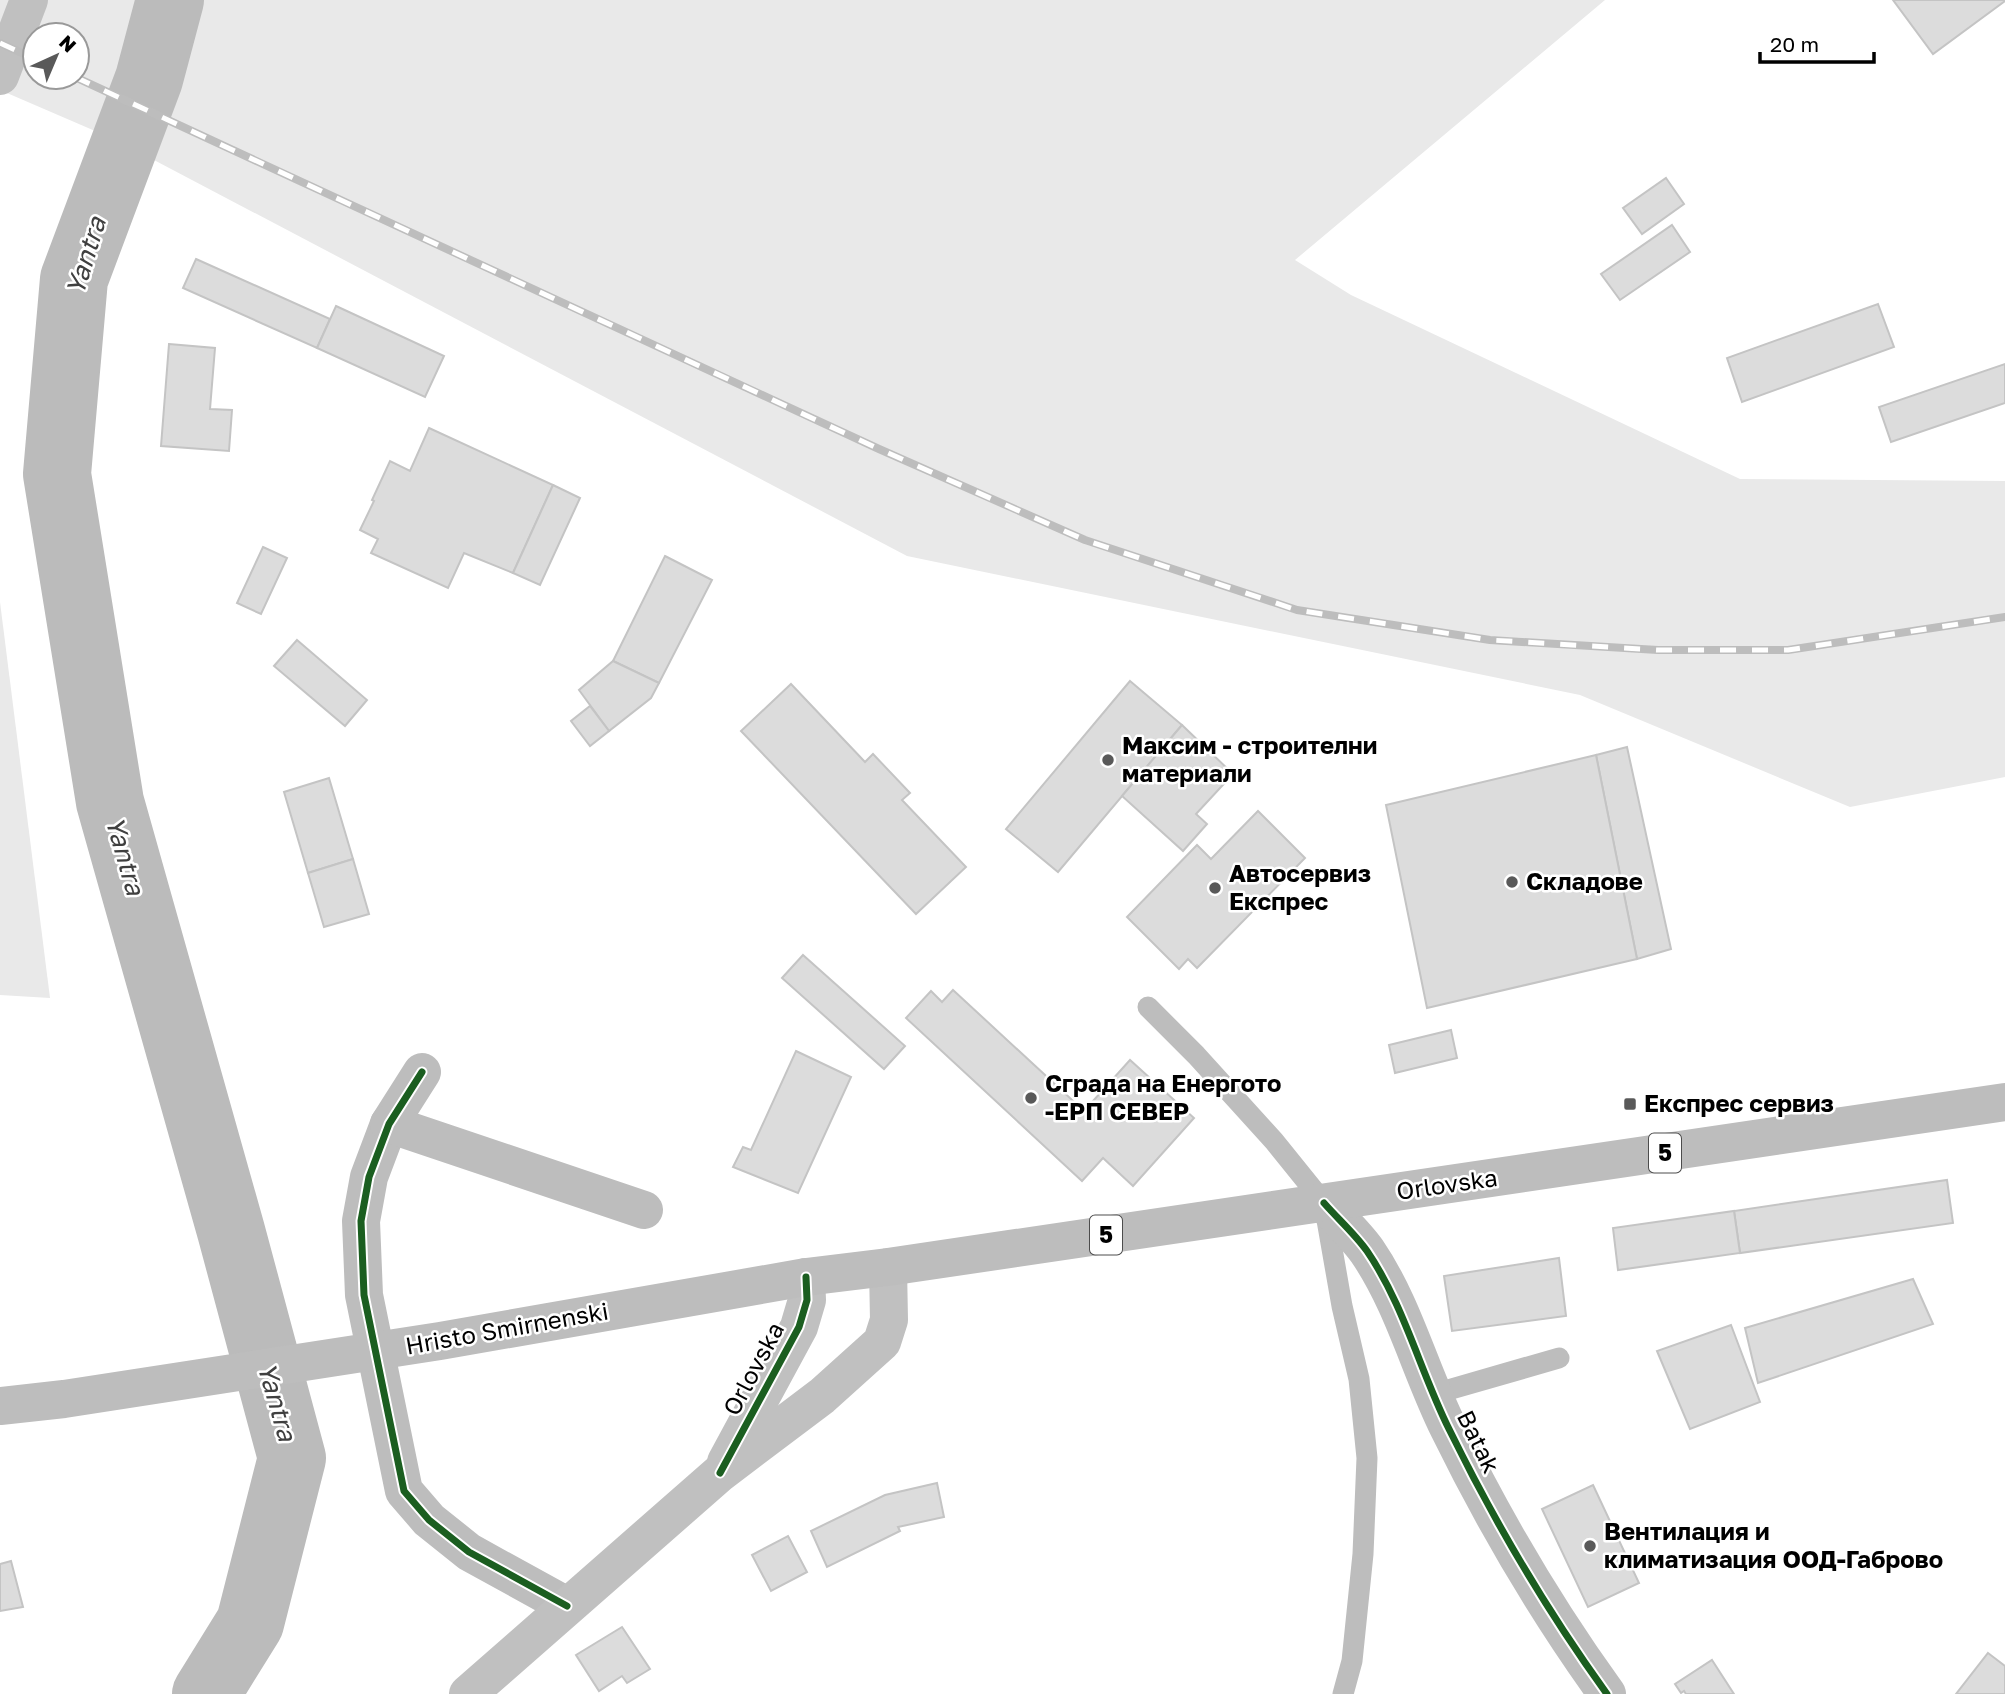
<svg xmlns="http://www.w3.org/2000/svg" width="2005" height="1694" viewBox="0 0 2005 1694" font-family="'Golos Text',sans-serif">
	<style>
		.green { fill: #e9e9e9; fill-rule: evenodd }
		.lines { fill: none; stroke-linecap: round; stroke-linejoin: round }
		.river { stroke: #bbb; stroke-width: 68 }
		.building { fill: #dcdcdc; stroke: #c4c4c4; stroke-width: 2 }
		.lane { stroke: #bdbdbd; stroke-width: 21 }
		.street { stroke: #bdbdbd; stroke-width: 38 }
		.secondary { stroke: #c0c0c0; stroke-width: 38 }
		.primary { stroke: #bdbdbd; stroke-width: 38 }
		.rail-casing { stroke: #bdbdbd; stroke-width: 8 }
		.rail { stroke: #fff; stroke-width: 5; stroke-dasharray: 16; stroke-linecap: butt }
		.cycleway-casing { stroke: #fff; stroke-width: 11 }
		.cycleway { stroke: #1b5e20; stroke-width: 7 }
		.poi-dot { fill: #595959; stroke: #fff; stroke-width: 2.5 }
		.labels { text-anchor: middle; stroke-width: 5; stroke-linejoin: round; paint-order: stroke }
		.shield { fill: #fff; stroke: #4c4c4c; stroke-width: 2 }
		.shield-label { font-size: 23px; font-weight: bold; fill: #000 }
		.poi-label { font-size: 24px; font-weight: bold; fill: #000; stroke: #fff; text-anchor: start }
		.street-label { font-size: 24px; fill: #000; stroke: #fff }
		.water-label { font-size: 26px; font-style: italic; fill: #3f3f3f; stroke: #fff }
	</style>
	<rect width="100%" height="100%" fill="#fff"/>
	<g class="green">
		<path d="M0,0h1605l-310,260 56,35 389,184 265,2v296l-155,30 -270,-112 -673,-139 -791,-416 -116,-50zM35,35h42v42h-42z"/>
		<polygon points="0,602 50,998 0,995"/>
	</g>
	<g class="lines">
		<polyline class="river" points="170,0 149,79 74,279 57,474 110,802 231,1231 292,1458 250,1623 206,1694"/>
	</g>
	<g class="building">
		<polygon points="1893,0 2005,0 2005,1 1933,54"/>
		<polygon points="1666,178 1684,204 1642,234 1623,208"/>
		<polygon points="1672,225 1690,252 1620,300 1601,274"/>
		<polygon points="196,259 330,319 317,348 183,288"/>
		<polygon points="1878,304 1894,347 1742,402 1727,358"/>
		<polygon points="336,306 444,356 425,397 317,348"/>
		<polygon points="169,344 215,348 210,409 232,410 229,451 161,446"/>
		<polygon points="2005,364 2005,403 1891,442 1879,407"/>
		<polygon points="429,428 553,485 513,573 464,553 448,588 371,553 378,539 360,530 374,501 372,500 390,461 410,471"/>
		<polygon points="553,485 580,498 540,585 513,573"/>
		<polygon points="263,547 287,558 261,614 237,603"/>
		<polygon points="665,556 712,580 659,683 613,661"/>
		<polygon points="297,640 367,700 345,726 274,666"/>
		<polygon points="613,661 659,683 651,698 609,731 579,690"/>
		<polygon points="1130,681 1182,725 1058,872 1006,829"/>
		<polygon points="791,684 865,762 873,754 910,793 902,800 966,867 916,914 741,731"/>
		<polygon points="590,706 609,731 590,746 571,721"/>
		<polygon points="1182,725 1233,774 1196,814 1207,824 1183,851 1122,796"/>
		<polygon points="1627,747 1671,949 1637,959 1596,755"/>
		<polygon points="1596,755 1637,959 1427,1008 1386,805"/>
		<polygon points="329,778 353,859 308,873 284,792"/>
		<polygon points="1258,811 1305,858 1197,968 1188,959 1179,969 1127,917 1197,845 1211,859"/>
		<polygon points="353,859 369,914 324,927 308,873"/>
		<polygon points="803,955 905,1046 884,1069 782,978"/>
		<polygon points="953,990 1084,1111 1130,1060 1194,1118 1133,1186 1103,1158 1082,1181 906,1018 931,991 942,1002"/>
		<polygon points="1451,1030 1457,1058 1395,1073 1389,1045"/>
		<polygon points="796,1051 851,1077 798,1193 733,1167 743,1147 751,1150"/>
		<polygon points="1947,1180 1953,1223 1740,1253 1734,1211"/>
		<polygon points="1734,1211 1740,1253 1618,1270 1613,1228"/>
		<polygon points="1559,1258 1566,1316 1452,1331 1444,1276"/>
		<polygon points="1913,1279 1933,1324 1758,1383 1745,1328"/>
		<polygon points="1731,1325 1760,1402 1690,1429 1657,1351"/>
		<polygon points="937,1483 944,1517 898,1527 900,1531 827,1567 811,1531 885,1495"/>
		<polygon points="1593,1485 1639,1583 1588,1607 1542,1509"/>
		<polygon points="788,1536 807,1572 771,1591 752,1555"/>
		<polygon points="11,1561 23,1607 0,1611 0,1564"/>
		<polygon points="622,1627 650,1669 627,1683 622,1676 599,1691 576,1655"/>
		<polygon points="1988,1653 2005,1666 2005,1694 1956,1694"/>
		<polygon points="1712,1660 1734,1694 1686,1694 1684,1691 1681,1693 1675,1684"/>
	</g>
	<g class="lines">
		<g class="lane">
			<polyline points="1148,1007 1196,1055 1274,1141 1324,1203 1342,1306 1359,1379 1367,1458 1363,1554 1352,1661 1343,1694"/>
			<polyline points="1434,1394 1559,1358"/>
		</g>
		<g class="street">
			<polyline points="422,1072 389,1124 369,1177 361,1221 364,1295 404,1491 429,1520 469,1552 567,1606"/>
			<polyline points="389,1124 644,1210"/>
			<path d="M1324,1203c14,16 31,31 43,48 37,54 53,120 82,178 45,92 98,182 158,265"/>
		</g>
		<g class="secondary">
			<polyline points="0,76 29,0"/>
			<polyline points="726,1462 799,1327 807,1300 806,1277"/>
			<polyline points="468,1694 720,1473 822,1396 882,1342 889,1320 888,1267"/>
		</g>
		<polyline class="primary" points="0,1406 64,1399 440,1341 806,1277 888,1267 2005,1102"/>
		<defs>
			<g id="rail">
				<polyline points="0,43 35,59"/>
				<polyline points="75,77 879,449 1085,540 1297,610 1490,640 1658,650 1788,650 2005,617"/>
			</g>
		</defs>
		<use href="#rail" class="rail-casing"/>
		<use href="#rail" class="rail"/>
		<defs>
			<g id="cycleway">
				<polyline points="422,1072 389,1124 369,1177 361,1221 364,1295 404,1491 429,1520 469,1552 567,1606"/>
				<path d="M1324,1203c14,16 31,31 43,48 37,54 53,120 82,178 45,92 98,182 158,265"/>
				<polyline points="720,1473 799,1327 807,1300 806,1277"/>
			</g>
		</defs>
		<use href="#cycleway" class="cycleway-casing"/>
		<use href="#cycleway" class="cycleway"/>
	</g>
	<g class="poi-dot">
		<circle cx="1108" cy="760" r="7"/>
		<circle cx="1512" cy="882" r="7"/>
		<circle cx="1215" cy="888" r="7"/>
		<circle cx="1031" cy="1098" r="7"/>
		<rect x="1623" y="1097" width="14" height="14" rx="3.5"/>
		<circle cx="1590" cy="1546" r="7"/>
	</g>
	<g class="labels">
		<g class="shield">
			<rect x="1649" y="1133.5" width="32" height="39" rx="5"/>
			<rect x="1090" y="1215.5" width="32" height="39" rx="5"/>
		</g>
		<g class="shield-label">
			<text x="1665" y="1161">5</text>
			<text x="1106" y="1243">5</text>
		</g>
		<g class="poi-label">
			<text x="1122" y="754">Максим - строителни<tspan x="1122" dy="28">материали</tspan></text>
			<text x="1229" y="882">Автосервиз<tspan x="1229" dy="28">Експрес</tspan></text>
			<text x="1526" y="890">Складове</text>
			<text x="1045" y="1092">Сграда на Енергото<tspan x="1045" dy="28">-ЕРП СЕВЕР</tspan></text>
			<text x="1644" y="1112">Експрес сервиз</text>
			<text x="1604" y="1540">Вентилация и<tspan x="1604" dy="28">климатизация ООД-Габрово</tspan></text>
		</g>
		<g class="street-label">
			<text transform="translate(1447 1185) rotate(-8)" y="8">Orlovska</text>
			<text transform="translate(507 1329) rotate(-10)" y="8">Hristo Smirnenski</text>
			<text transform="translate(754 1369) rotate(-62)" y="8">Orlovska</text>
			<text transform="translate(1478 1442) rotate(64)" y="8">Batak</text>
		</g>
		<g class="water-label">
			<text transform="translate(86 256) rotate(-73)" y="9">Yantra</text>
			<text transform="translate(125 856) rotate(74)" y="9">Yantra</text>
			<text transform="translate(277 1402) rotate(74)" y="9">Yantra</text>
		</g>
	</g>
	<g transform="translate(56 56) rotate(44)"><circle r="33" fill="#ffffff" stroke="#999999" stroke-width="2"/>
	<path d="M0-5L12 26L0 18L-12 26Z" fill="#595959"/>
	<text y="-10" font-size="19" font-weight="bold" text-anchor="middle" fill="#000000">N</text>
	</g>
	<path d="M1760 52v10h114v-10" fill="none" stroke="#000000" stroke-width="3.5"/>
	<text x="1770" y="52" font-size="21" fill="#000000" stroke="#ffffff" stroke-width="5" paint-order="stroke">20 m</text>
</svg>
